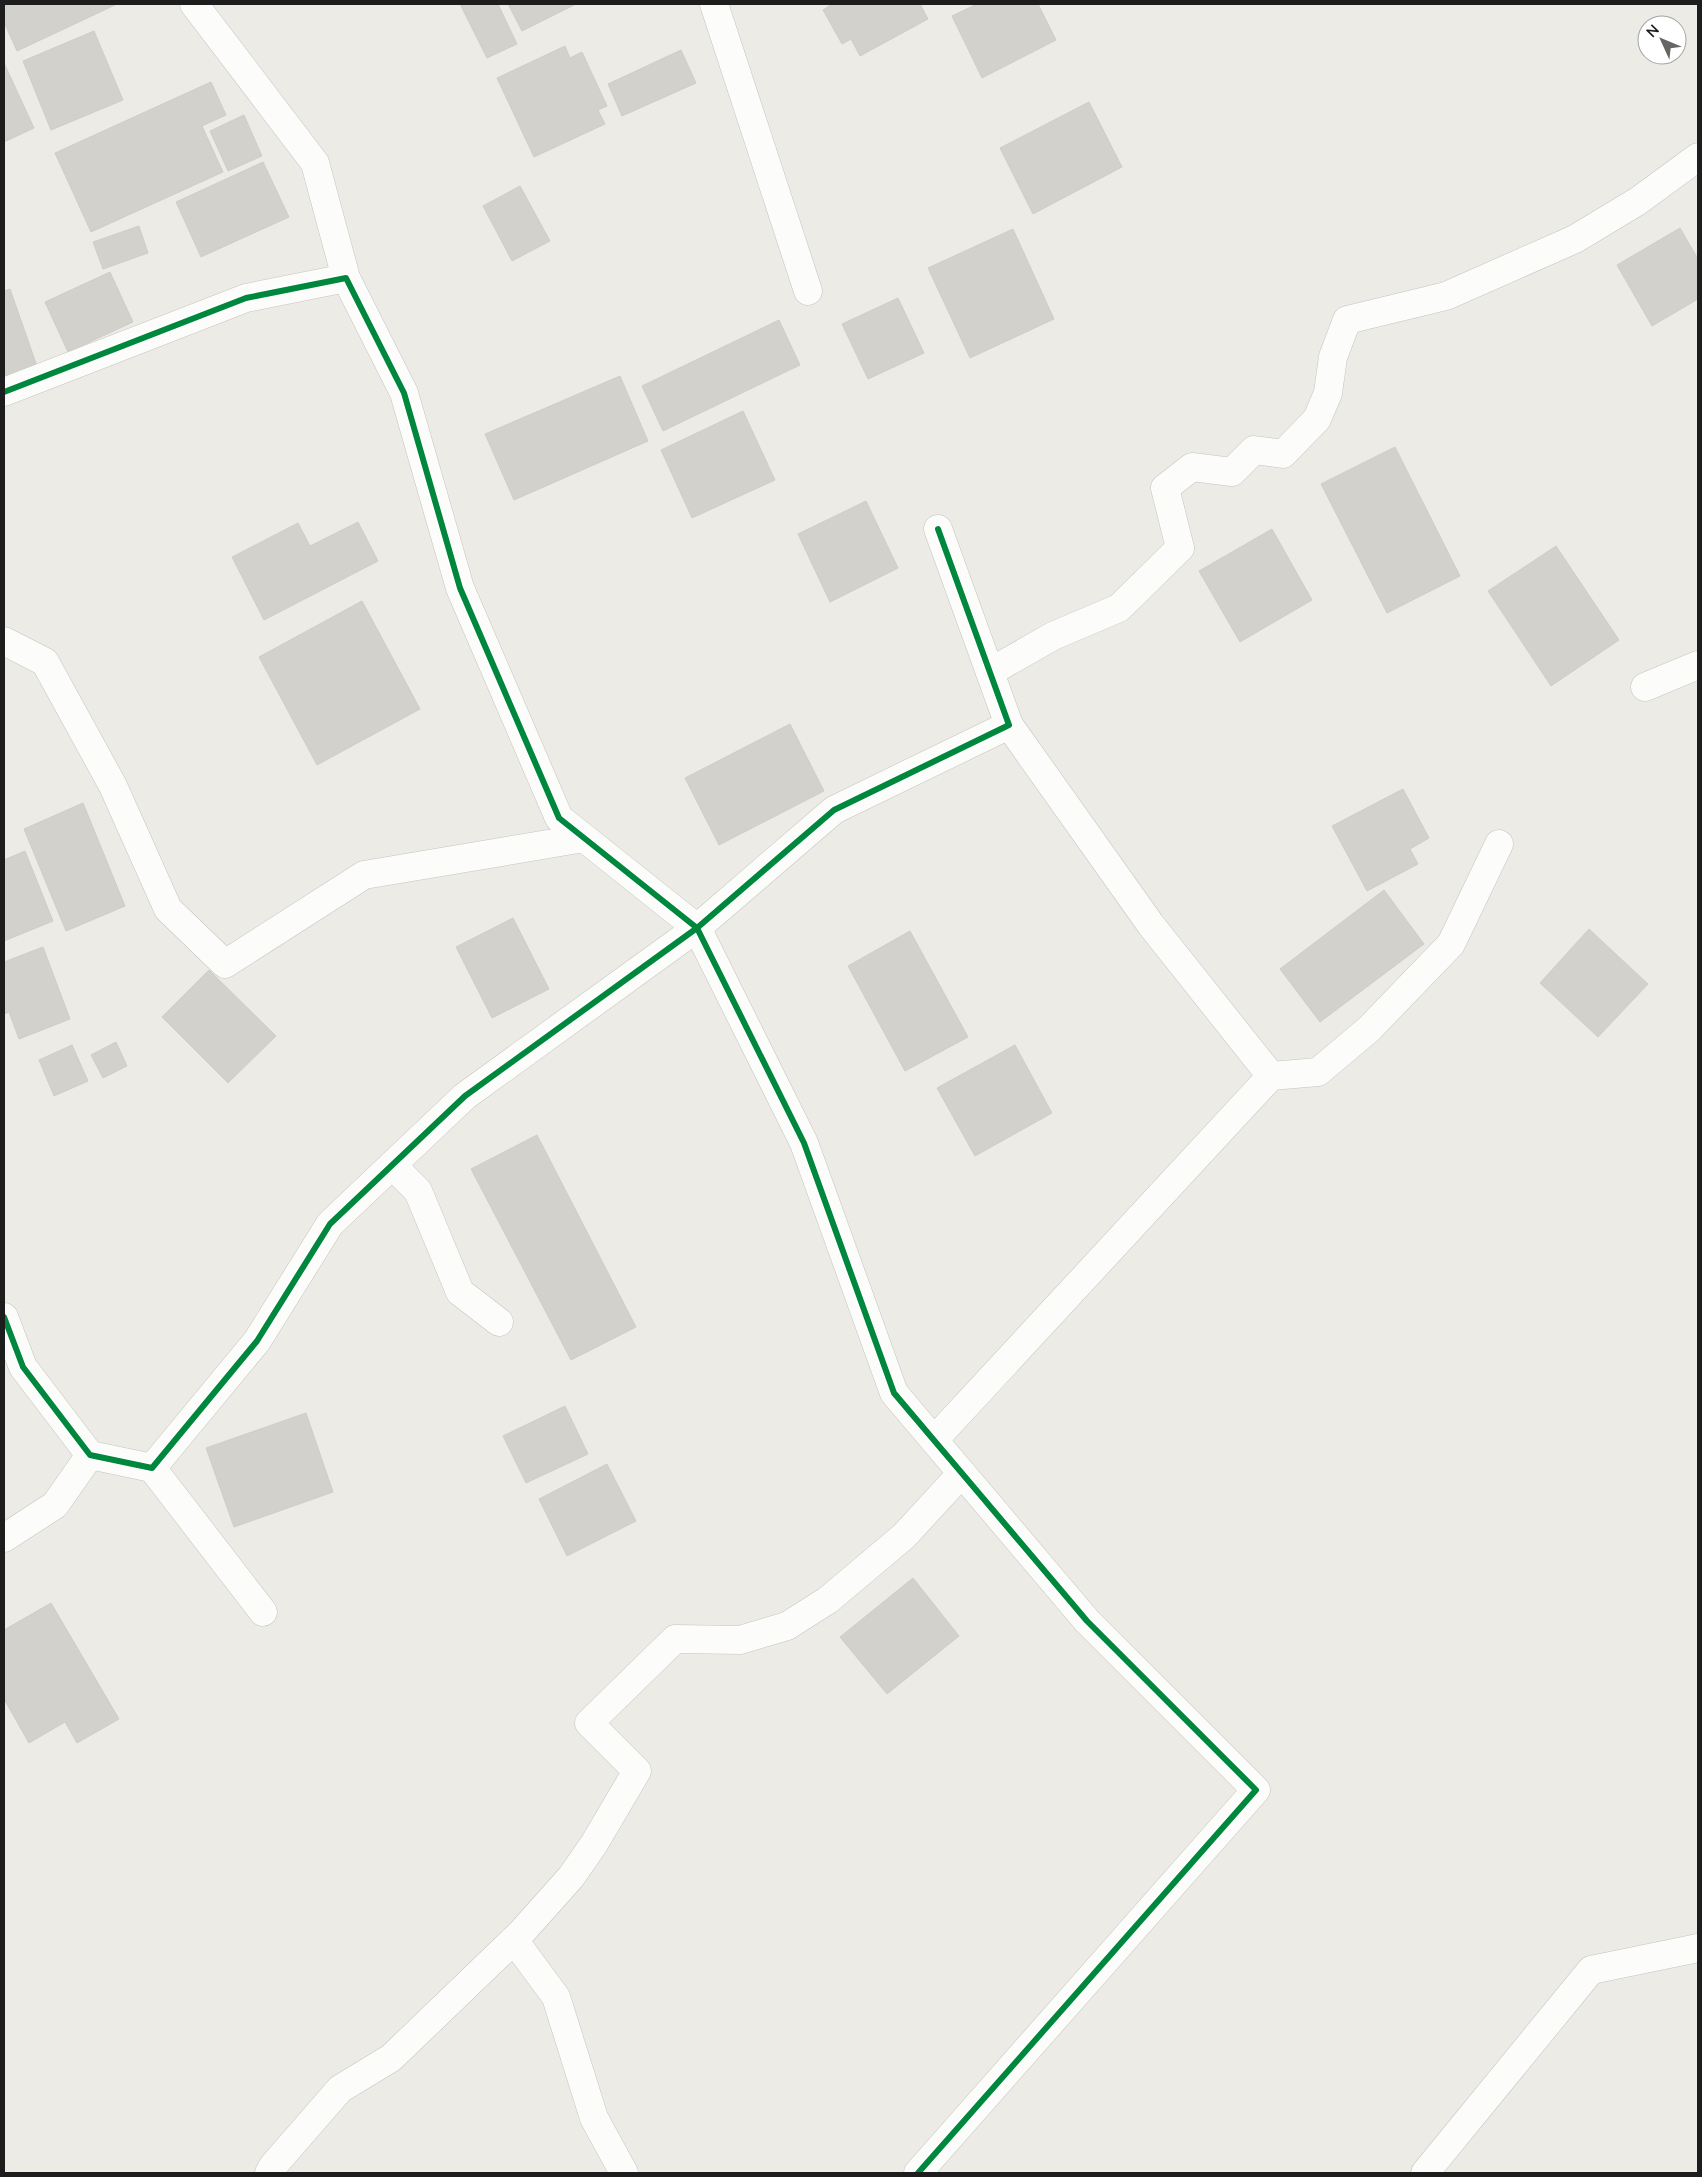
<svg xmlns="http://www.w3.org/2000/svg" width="1702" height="2177" viewBox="0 0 1702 2177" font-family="Lato,sans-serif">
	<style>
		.building { fill: #d2d1cc; stroke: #cfcdc6 }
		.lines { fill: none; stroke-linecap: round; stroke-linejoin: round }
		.minor-casing { stroke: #c4c4c1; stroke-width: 29 }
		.tertiary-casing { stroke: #c4c4c1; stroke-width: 29 }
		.minor { stroke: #fcfcfb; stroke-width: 28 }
		.tertiary { stroke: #fcfcfb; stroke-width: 28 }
		.cycleway-casing { stroke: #fff; stroke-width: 9 }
		.cycleway { stroke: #00873e; stroke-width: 6 }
	</style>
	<rect width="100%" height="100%" fill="#ecebe5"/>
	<g class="building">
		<polygon points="4,4 114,4 115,5 17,51 4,22"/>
		<polygon points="460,4 498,4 517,44 487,58"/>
		<polygon points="508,4 576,4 522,31"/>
		<polygon points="832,4 920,4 928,19 860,56 851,39 842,44 823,10"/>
		<polygon points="977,4 1038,4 1056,40 982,78 952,16"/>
		<polygon points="94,31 123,100 51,130 23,61"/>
		<polygon points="565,46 570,58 582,52 607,106 598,110 605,124 534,157 497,78"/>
		<polygon points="681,50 696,83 622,116 608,84"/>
		<polygon points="4,63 34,128 4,142"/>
		<polygon points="211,82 226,115 202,126 223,172 91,232 55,153"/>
		<polygon points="1089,102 1122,167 1033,214 1000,148"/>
		<polygon points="244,115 262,156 228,171 210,131"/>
		<polygon points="263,162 289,217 201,257 176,202"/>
		<polygon points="520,186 550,241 512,261 483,206"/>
		<polygon points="139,226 148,253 103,269 93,242"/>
		<polygon points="1680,228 1698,259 1698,299 1652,326 1617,265"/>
		<polygon points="1013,229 1054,319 970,358 928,268"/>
		<polygon points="110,272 133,322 68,352 45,302"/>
		<polygon points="10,289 38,369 4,381 4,291"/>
		<polygon points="898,298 924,353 868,379 842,324"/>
		<polygon points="779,320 800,365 663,431 642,386"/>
		<polygon points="620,376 648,441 514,500 485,434"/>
		<polygon points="743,411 775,480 692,518 661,450"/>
		<polygon points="1395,447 1460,576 1387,613 1321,484"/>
		<polygon points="866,501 898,568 830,602 798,534"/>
		<polygon points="358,522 378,561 264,620 232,557 298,523 310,546"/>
		<polygon points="1272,529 1312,600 1240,642 1199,571"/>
		<polygon points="1556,546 1619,640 1551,686 1488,591"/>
		<polygon points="362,601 420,709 317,765 259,657"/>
		<polygon points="790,724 824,791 719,845 685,778"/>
		<polygon points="1403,789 1429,838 1410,849 1418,864 1367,891 1332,826"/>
		<polygon points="83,803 125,906 66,931 24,829"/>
		<polygon points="25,851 53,921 4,941 4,860"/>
		<polygon points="1384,890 1424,944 1320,1022 1280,969"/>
		<polygon points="513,918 549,989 492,1018 456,947"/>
		<polygon points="1589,929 1648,984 1598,1037 1540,983"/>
		<polygon points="910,931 968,1037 905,1071 848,966"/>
		<polygon points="43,947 70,1019 19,1039 9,1012 4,1014 4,962"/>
		<polygon points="209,970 276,1036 228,1083 162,1017"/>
		<polygon points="116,1042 127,1066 103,1078 91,1055"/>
		<polygon points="72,1045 88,1081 54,1096 39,1060"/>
		<polygon points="1015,1045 1052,1113 975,1156 937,1088"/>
		<polygon points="537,1135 636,1327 571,1360 471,1169"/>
		<polygon points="565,1406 588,1454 526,1483 503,1436"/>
		<polygon points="306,1413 333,1492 234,1527 206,1448"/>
		<polygon points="607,1464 636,1521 567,1556 539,1499"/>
		<polygon points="913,1578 959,1636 887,1694 840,1637"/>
		<polygon points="51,1603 119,1719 77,1743 65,1722 29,1743 4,1699 4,1630"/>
	</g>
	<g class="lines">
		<defs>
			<g id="minor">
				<polyline points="194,4 315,163 346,278"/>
				<polyline points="714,4 808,291"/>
				<polyline points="4,392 246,298 346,278 404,393 460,588 559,818 697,928 834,810 1009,725 938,529"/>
				<polyline points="4,641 45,662 113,786 168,909 225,964 364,875 584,838"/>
				<polyline points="990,672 1053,636 1119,608 1180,548 1165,488 1192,467 1232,472 1254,450 1283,454 1317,419 1328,393 1333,357 1347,320 1446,296 1575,239 1638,201 1698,157"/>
				<polyline points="1645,687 1698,665"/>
				<polyline points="1271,1076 1318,1072 1369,1029 1451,944 1499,844"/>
				<polyline points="392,1165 418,1191 460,1292 499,1322"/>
				<polyline points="4,1317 23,1367 90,1455 152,1468 257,1341 330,1224 465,1096 697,928 804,1143 894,1393 1087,1621 1256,1790 918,2173"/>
				<polyline points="934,1440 1271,1076 1151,925 1009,725"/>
				<polyline points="152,1468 263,1612"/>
				<polyline points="4,1538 55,1505 90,1455"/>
				<polyline points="514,1940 556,1997 594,2118 624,2173"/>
				<polyline points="269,2173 273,2166 340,2089 391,2058 521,1933 571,1877 594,1844 637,1771 589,1723 675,1639 740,1640 787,1626 828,1600 904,1536 962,1473"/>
			</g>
			<polyline id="tertiary" points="1425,2173 1591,1970 1698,1948"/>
		</defs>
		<use href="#minor" class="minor-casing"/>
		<use href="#tertiary" class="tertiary-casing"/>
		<use href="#minor" class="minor"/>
		<use href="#tertiary" class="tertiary"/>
		<defs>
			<g id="cycleway">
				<polyline points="4,392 246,298 346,278 404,393 460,588 559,818 697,928 834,810 1009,725 938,529"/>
				<polyline points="4,1317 23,1367 90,1455 152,1468 257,1341 330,1224 465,1096 697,928 804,1143 894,1393 1087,1621 1256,1790 918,2173"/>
			</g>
		</defs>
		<use href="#cycleway" class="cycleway-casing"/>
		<use href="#cycleway" class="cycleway"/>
	</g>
	<rect width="1702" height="2177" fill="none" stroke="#1d1d1d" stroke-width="10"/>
	<g transform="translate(1662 40) rotate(314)"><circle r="24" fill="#ffffff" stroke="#a5a5a5"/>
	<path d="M0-4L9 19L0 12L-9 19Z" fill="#656563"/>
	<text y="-8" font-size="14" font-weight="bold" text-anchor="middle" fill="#1d1d1d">N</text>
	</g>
</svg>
